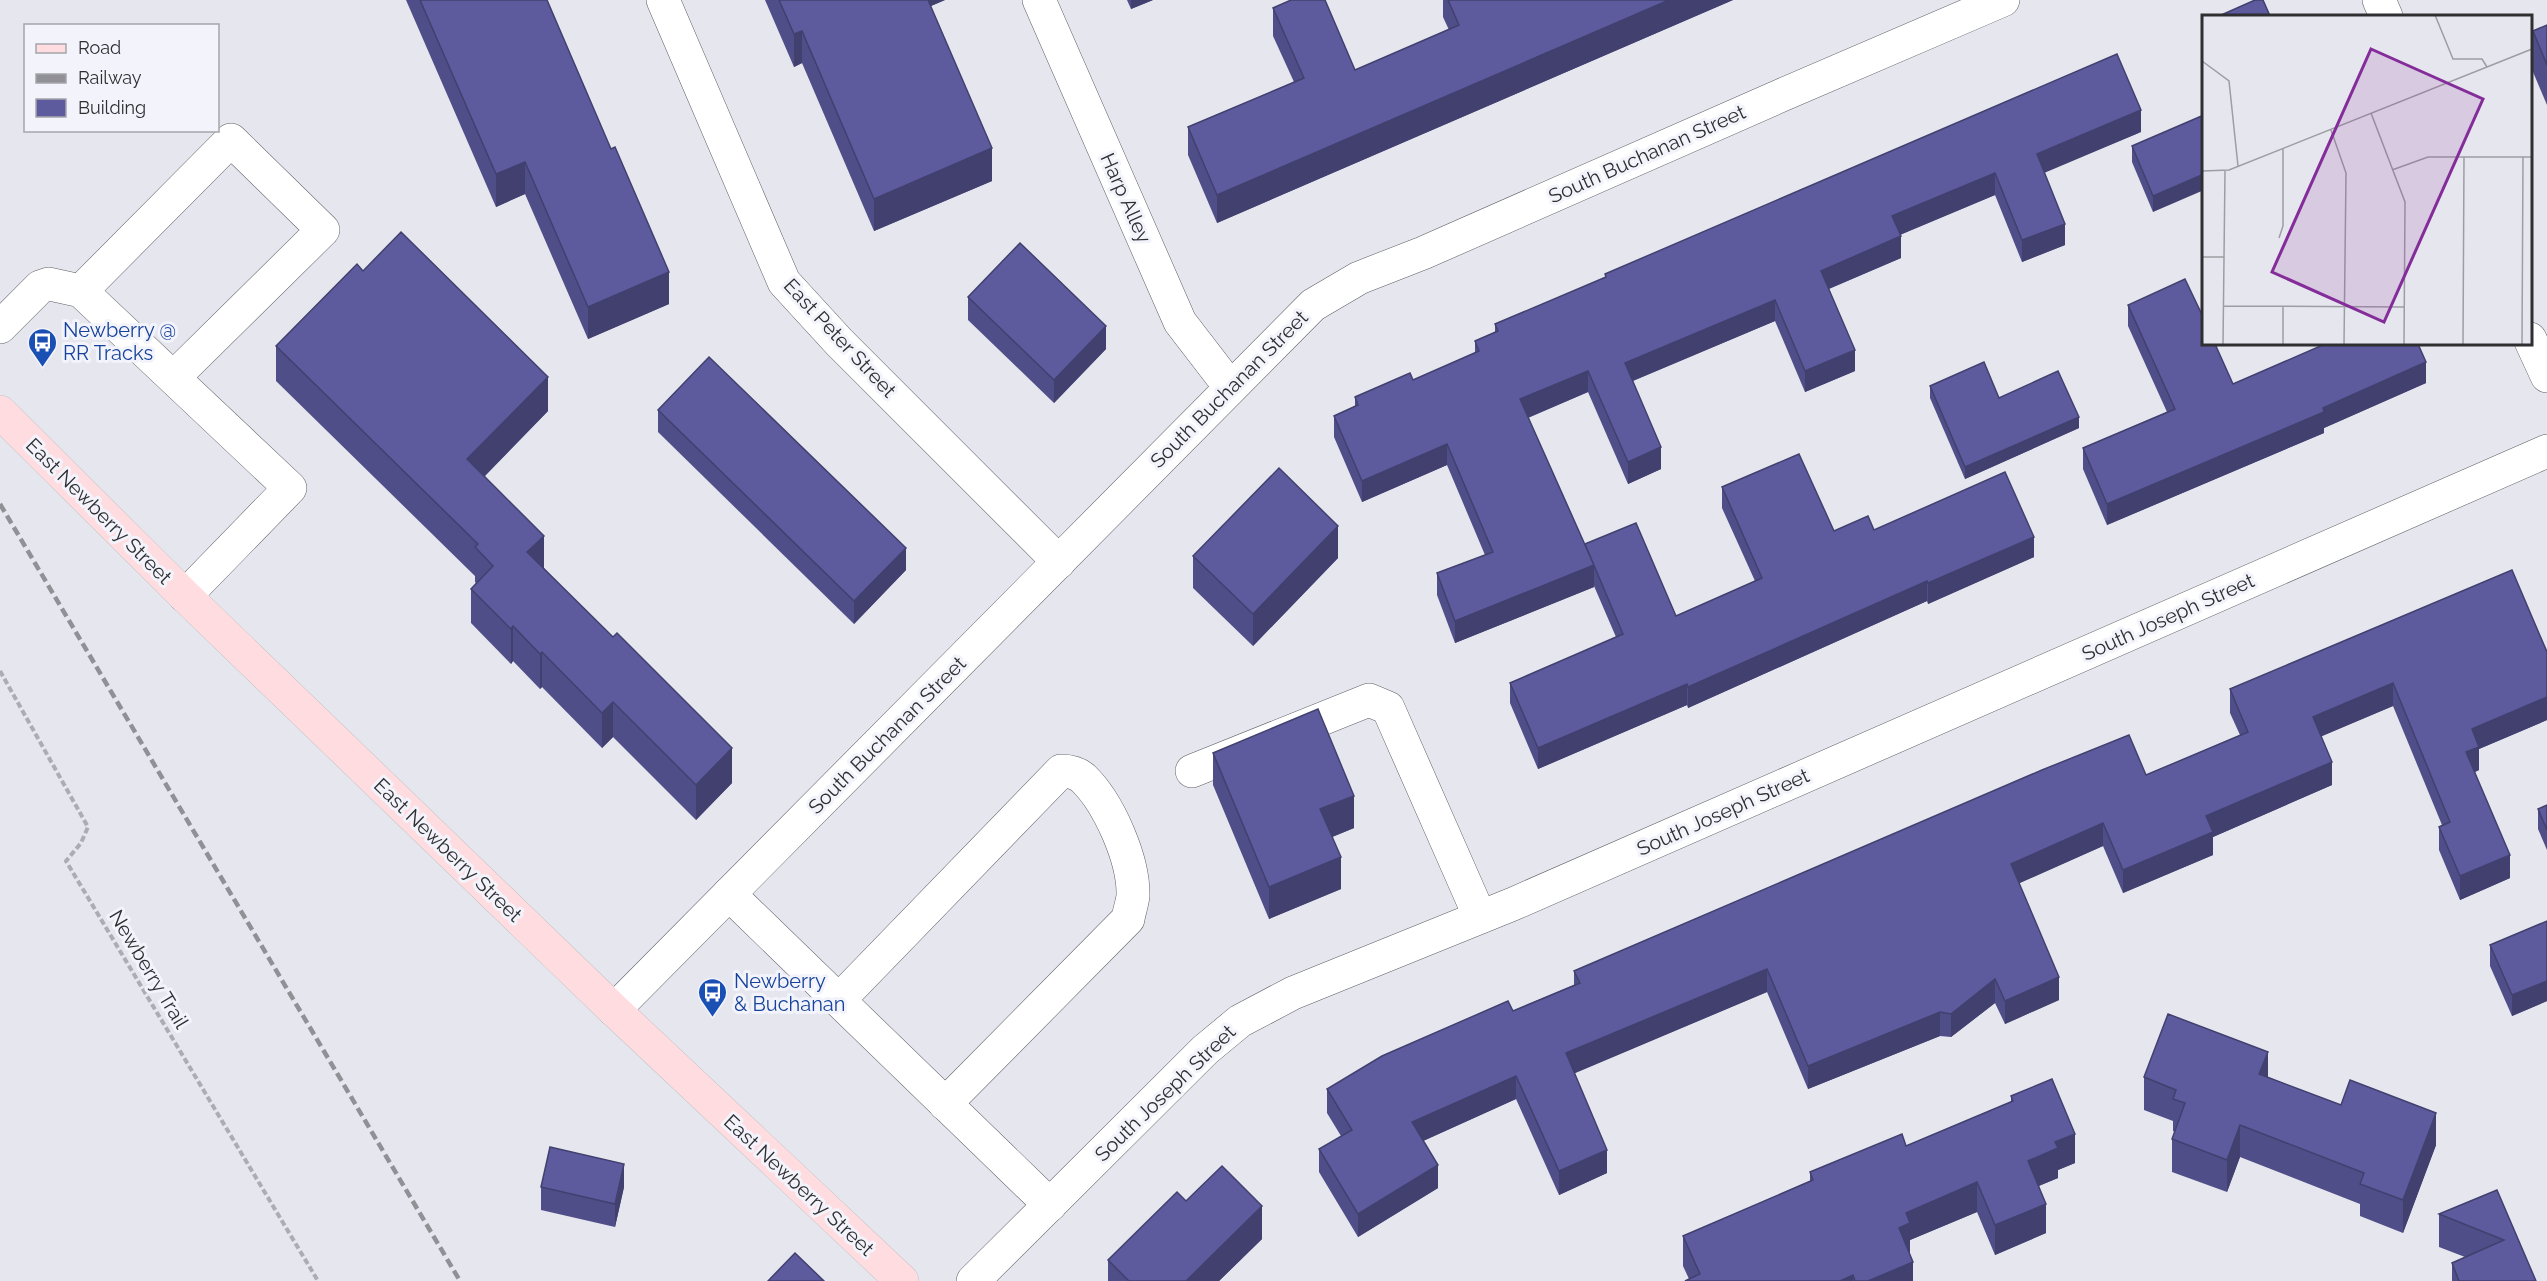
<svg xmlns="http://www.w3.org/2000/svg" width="2547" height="1281" viewBox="0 0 2547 1281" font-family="Raleway,sans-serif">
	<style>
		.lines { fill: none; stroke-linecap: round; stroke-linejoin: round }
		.minor-casing { stroke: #5f6067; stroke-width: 34 }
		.major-casing { stroke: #c5c5c6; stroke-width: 34 }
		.path { stroke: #acacb2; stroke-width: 4; stroke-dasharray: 6 3; stroke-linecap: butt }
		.minor { stroke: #fff; stroke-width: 33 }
		.major { stroke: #ffdcdf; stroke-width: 33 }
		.rail { stroke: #909096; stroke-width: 4.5; stroke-dasharray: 9 4.5; stroke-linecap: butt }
		.wall { fill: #504e88 }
		.shaded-wall { fill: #41406f }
		.building { fill: #5d5b9e; stroke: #41406f; stroke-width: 1.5 }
		.labels { text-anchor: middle; stroke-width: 6; stroke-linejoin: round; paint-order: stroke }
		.street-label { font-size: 20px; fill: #2f2f32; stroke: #f3f3fc }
		.transit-label { font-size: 20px; fill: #164399; stroke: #f3f3fc; text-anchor: start }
		.inset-road { fill: none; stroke: #9d9da3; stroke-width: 1.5 }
		.view { fill: #842c99; fill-opacity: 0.15; stroke: #842c99; stroke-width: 3 }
		.inset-edge { fill: none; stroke: #2f2f32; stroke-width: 3 }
	</style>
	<rect width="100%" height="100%" fill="#e6e6ee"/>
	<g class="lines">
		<defs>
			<g id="minor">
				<polyline points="663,0 784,282 839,342 1059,562"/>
				<polyline points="1039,0 1180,322 1230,387"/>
				<polyline points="2379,0 2386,16"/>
				<polyline points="81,291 231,140 323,230 174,377"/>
				<polyline points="0,327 40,287 49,284 81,291 290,488 185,596"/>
				<polyline points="2530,339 2547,376"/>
				<polyline points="1192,771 1369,700 1388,708 1480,917"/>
				<polyline points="729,894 1050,1205"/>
				<path d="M839,1000l222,-229c8,0 15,1 22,7 26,25 51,82 50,118 -1,8 -4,16 -5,23l-183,185"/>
				<polyline points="614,1010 1313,305 1359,278 1423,253 1782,95 2003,0"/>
				<polyline points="973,1281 1205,1050 1240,1021 1293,993 1513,904 2547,451"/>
			</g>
			<polyline id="major" points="0,412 185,596 614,1010 902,1281"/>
		</defs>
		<use href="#minor" class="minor-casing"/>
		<use href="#major" class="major-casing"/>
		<polyline class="path" points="0,671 88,827 81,843 66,861 318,1281"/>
		<use href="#minor" class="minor"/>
		<use href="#major" class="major"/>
		<polyline class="rail" points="0,504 460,1281"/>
	</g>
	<g class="wall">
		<polygon points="406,0 547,0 669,304 588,339 525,194 496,207"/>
		<polygon points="765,0 945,0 931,6 992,181 874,231 802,63 794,67"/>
		<polygon points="1127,0 1153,0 1131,9"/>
		<polygon points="1443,0 1733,0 1217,223 1188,155 1188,127 1294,82 1273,36 1273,8 1355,70 1449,30 1443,17"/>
		<polygon points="2547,25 2547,105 2533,72 2533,31"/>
		<polygon points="2204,115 2153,212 2132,162 2132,146"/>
		<polygon points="2141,132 2044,172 2065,245 2022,262 1995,195 1900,235 1901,258 1829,289 1855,371 1805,392 1775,321 1633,381 1661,469 1628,484 1588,392 1528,418 1585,545 1676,616 1755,581 1722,508 1722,487 1834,531 1874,530 2034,557 1928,604 1927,601 1688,708 1687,705 1538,769 1510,703 1510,683 1616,637 1594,586 1594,587 1455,643 1437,595 1437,573 1485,555 1447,465 1362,502 1334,437 1334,416 1355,406 1355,397 1413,380 1475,353 1475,341 1495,332 1495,324 1605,278 1605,274"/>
		<polygon points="363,271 548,411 485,476 544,568 732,783 696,820 613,737 602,748 542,687 540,689 513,661 511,664 471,623 471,589 476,583 475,582 475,576 276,381 276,346"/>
		<polygon points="968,297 1106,349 1054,403 968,320"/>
		<polygon points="2128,305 2233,384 2426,383 2324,428 2324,433 2107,525 2083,469 2083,448 2167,412 2128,326"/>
		<polygon points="1930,386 1999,398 2079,428 1965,479 1930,398"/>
		<polygon points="658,410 906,570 854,624 658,432"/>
		<polygon points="1193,556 1338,558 1253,646 1193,588"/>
		<polygon points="2547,652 2547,720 2479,749 2479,770 2475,772 2510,878 2460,900 2439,850 2439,827 2442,825 2393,706 2321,736 2332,785 2213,837 2213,855 2123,893 2103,846 2019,883 2059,1000 2005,1024 1995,1003 1951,1037 1940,1036 1808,1089 1767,992 1574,1073 1607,1173 1559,1195 1516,1099 1423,1141 1438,1188 1358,1237 1319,1172 1319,1149 1341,1136 1327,1113 1327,1089 1574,985 1574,971 2146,775 2240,735 2230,713 2230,689"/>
		<polygon points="1213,753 1354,828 1332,837 1341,889 1269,919 1213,785"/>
		<polygon points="2547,805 2547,850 2538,829 2538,809"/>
		<polygon points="2547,921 2547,1001 2512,1016 2490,966 2490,945"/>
		<polygon points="2144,1077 2268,1077 2436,1145 2403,1233 2360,1216 2360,1204 2240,1157 2227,1192 2172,1172 2172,1139 2175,1132 2173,1131 2173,1121 2144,1110"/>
		<polygon points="2011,1096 2075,1163 2058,1170 2058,1178 2039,1186 2046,1233 1995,1255 1977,1212 1910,1240 1910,1252 1909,1253 1913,1281 1685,1281 1689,1279 1683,1266 1683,1236 1810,1181 1810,1172 1906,1146 2011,1102"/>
		<polygon points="541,1187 624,1187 615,1227 541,1210"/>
		<polygon points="2497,1190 2536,1281 2452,1281 2452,1263 2465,1257 2439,1247 2439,1214"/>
		<polygon points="1186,1201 1262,1239 1219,1281 1108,1281 1108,1260"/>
	</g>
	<g class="shaded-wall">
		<polygon points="919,0 945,0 919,11"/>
		<polygon points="1131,0 1153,0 1131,9"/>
		<polygon points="1669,0 1733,0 1217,223 1217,195"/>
		<polygon points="802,31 802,63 794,67 794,34"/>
		<polygon points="2141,110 2141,132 2037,176 2037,154"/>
		<polygon points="992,148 992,181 874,231 874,199"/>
		<polygon points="525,162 525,194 496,207 496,174"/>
		<polygon points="1995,173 1995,195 1892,238 1892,216"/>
		<polygon points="2204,174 2204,190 2153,212 2153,196"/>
		<polygon points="2065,224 2065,245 2022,262 2022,240"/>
		<polygon points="1901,236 1901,258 1821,292 1821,271"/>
		<polygon points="669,272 669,304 588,339 588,307"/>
		<polygon points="1775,300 1775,321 1625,384 1625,363"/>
		<polygon points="1106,326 1106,349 1054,403 1054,380"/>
		<polygon points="1855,350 1855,371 1805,392 1805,371"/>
		<polygon points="2426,362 2426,383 2324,428 2324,433 2107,525 2107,504"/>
		<polygon points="1588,371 1588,392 1520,421 1520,399"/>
		<polygon points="548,377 548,411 467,494 467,459"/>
		<polygon points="2079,417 2079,428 1965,479 1965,467"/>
		<polygon points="1447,444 1447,465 1362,502 1362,481"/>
		<polygon points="1661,447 1661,469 1628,484 1628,462"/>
		<polygon points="1338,526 1338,558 1253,646 1253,614"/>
		<polygon points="544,536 544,571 527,552"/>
		<polygon points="2034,537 2034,557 1928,604 1928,583"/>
		<polygon points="906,548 906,570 854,624 854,601"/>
		<polygon points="1594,565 1594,587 1455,643 1455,621"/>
		<polygon points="1927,581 1927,601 1688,708 1688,687"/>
		<polygon points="513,626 513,661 511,664 511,629"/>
		<polygon points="542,652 542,687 540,689 540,654"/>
		<polygon points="2393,683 2393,706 2313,740 2313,717"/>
		<polygon points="1687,684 1687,705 1538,769 1538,748"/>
		<polygon points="2547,697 2547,720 2479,749 2479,770 2466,776 2466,752 2472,729"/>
		<polygon points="613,702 613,737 602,748 602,713"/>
		<polygon points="732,748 732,783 696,820 696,785"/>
		<polygon points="2332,762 2332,785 2213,837 2213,855 2123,893 2123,870 2206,816"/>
		<polygon points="1354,796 1354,828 1320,842 1320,809"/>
		<polygon points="2103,823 2103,846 2011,887 2011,864"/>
		<polygon points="2510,855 2510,878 2460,900 2460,876"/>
		<polygon points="1341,857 1341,889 1269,919 1269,887"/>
		<polygon points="1767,969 1767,992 1566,1077 1566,1053"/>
		<polygon points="2059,977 2059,1000 2005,1024 2005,1001"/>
		<polygon points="1995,979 1995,1003 1951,1037 1951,1014"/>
		<polygon points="2547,981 2547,1001 2512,1016 2512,995"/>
		<polygon points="1940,1012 1940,1036 1808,1089 1808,1066"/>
		<polygon points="2268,1052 2268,1084 2259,1074"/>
		<polygon points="1516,1076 1516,1099 1412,1146 1412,1122"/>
		<polygon points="2436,1113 2436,1145 2403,1233 2403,1200"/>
		<polygon points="2240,1125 2240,1157 2227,1192 2227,1160"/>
		<polygon points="2075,1134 2075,1163 2058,1170 2058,1178 2028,1190 2028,1161 2055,1142"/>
		<polygon points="1607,1150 1607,1173 1559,1195 1559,1171"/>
		<polygon points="624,1164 624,1187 615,1227 615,1204"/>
		<polygon points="1438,1165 1438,1188 1358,1237 1358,1214"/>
		<polygon points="1977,1182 1977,1212 1910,1240 1910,1252 1899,1257 1899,1228 1906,1213"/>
		<polygon points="2046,1204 2046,1233 1995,1255 1995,1225"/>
		<polygon points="1262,1206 1262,1239 1219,1281 1186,1281"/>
		<polygon points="1913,1262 1913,1281 1868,1281"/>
		<polygon points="1853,1275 1853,1281 1840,1281"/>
	</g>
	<g class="building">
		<polygon points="420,0 547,0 611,149 615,147 669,272 588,307 525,162 496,174"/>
		<polygon points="779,0 928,0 992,148 874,199 802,31 794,34"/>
		<polygon points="1291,0 1325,0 1355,70 1459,25 1448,0 1669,0 1217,195 1188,127 1304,78 1273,8"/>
		<polygon points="2255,0 2263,0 2270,16 2219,16"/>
		<polygon points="2547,25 2547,65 2533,31"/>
		<polygon points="2117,54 2141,110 2037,154 2065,224 2022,240 1995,173 1892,216 1901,236 1821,271 1855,350 1805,371 1775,300 1625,363 1661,447 1628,462 1588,371 1520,399 1594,565 1455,621 1437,573 1493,552 1447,444 1362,481 1334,416 1358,405 1355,397 1410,373 1413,380 1479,351 1475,341 1498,331 1495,324 1606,277 1605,274"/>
		<polygon points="2204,115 2204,174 2153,196 2132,146"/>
		<polygon points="401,232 548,377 467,459 544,536 527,552 613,637 617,633 732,748 696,785 613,702 602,713 542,652 540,654 513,626 511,629 471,589 493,566 475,547 478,544 276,346 357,264 363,271"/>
		<polygon points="1020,243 1106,326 1054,380 968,297"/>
		<polygon points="2185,279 2204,319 2204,344 2215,344 2233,384 2325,344 2418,344 2426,362 2323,408 2324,412 2107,504 2083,448 2175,409 2128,305"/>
		<polygon points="709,357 906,548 854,601 658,410"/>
		<polygon points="1984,362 1999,398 2058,371 2079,417 1965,467 1930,386"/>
		<polygon points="1799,454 1834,531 1868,516 1874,530 2005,472 2034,537 1928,583 1927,581 1688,687 1687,684 1538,748 1510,683 1623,634 1585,544 1636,523 1676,616 1762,578 1722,487"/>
		<polygon points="1279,468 1338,526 1253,614 1193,556"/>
		<polygon points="2512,570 2547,652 2547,697 2472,729 2479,747 2466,752 2510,855 2460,876 2439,827 2450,822 2393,683 2313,717 2332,762 2206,816 2213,832 2123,870 2103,823 2011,864 2059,977 2005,1001 1995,979 1951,1014 1940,1012 1808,1066 1767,969 1566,1053 1607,1150 1559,1171 1516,1076 1412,1122 1438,1165 1358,1214 1319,1149 1352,1130 1327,1089 1382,1056 1508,1001 1513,1011 1580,983 1574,971 2042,770 2129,735 2146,775 2248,732 2230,689"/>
		<polygon points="1318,709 1354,796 1320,809 1341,857 1269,887 1213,753"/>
		<polygon points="2547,805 2547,830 2538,809"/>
		<polygon points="2547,921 2547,981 2512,995 2490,945"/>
		<polygon points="2168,1014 2268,1052 2259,1074 2341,1105 2350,1080 2436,1113 2403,1200 2360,1184 2364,1173 2240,1125 2227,1160 2172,1139 2185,1103 2173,1099 2176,1090 2144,1077"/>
		<polygon points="2052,1079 2075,1134 2055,1142 2058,1148 2028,1161 2046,1204 1995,1225 1977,1182 1906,1213 1910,1223 1899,1228 1913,1262 1868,1281 1855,1281 1853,1275 1840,1281 1685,1281 1700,1274 1683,1236 1813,1180 1810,1172 1902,1134 1906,1146 2013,1101 2011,1096"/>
		<polygon points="550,1147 624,1164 615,1204 541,1187"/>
		<polygon points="1222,1166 1262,1206 1186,1281 1129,1281 1108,1260 1177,1192 1186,1201"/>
		<polygon points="2497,1190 2536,1281 2459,1281 2452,1263 2504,1240 2439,1214"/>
		<polygon points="795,1253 824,1281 768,1281"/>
	</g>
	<defs>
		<symbol id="bus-pin" viewBox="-11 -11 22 30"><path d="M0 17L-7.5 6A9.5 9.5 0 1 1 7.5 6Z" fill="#1a4fb4" stroke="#f3f3fc"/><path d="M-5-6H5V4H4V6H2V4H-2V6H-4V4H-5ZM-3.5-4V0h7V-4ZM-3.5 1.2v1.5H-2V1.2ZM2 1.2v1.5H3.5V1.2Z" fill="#fff"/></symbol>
	</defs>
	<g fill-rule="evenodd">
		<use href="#bus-pin" x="26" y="326" width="33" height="45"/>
		<use href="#bus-pin" x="696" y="976" width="33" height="45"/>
	</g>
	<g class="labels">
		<g class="street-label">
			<text transform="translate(1647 154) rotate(-24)" y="7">South Buchanan Street</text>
			<text transform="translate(1126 198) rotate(66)" y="7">Harp Alley</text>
			<text transform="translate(840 338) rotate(47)" y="7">East Peter Street</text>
			<text transform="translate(1229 389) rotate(-45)" y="7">South Buchanan Street</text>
			<text transform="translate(99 511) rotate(45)" y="7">East Newberry Street</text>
			<text transform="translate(2168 617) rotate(-24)" y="7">South Joseph Street</text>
			<text transform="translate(887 735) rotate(-45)" y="7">South Buchanan Street</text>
			<text transform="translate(1723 812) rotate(-24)" y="7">South Joseph Street</text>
			<text transform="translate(448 850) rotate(44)" y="7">East Newberry Street</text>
			<text transform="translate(149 969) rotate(59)" y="7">Newberry Trail</text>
			<text transform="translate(1165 1093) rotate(-44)" y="7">South Joseph Street</text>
			<text transform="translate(799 1185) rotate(43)" y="7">East Newberry Street</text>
		</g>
		<g class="transit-label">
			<text x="63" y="337">Newberry @<tspan x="63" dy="23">RR Tracks</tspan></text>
			<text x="734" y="988">Newberry<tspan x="734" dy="23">&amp; Buchanan</tspan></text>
		</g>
	</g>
	<g transform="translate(2202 15)">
		<rect width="330" height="330" fill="#e6e6ee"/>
		<path class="inset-road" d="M233,0l18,44h29l5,8M0,46l27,20 9,85M169,98l34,89 -1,143M129,115l15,43 -2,172M190,155l36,-13h104M0,156l27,-1 303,-121M77,223l4,-12v-77M0,242h22M21,291l181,1M21,330l2,-174M81,330v-38M261,330l1,-188M320,330l1,-188"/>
		<path class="view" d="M169,34l112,50 -99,223 -112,-50z"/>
		<rect width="330" height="330" class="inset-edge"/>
	</g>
	<rect x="24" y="24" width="195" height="108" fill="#f3f3fc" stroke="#a5a5ab" stroke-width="1.5"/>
	<rect x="36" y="44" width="30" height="9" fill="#ffdcdf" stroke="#a5a5ab" stroke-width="1.5"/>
	<text x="78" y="54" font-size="18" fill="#2f2f32">Road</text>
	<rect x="36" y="74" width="30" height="9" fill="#909096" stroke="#a5a5ab" stroke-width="1.5"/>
	<text x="78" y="84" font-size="18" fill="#2f2f32">Railway</text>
	<rect x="36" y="99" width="30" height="18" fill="#5d5b9e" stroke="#a5a5ab" stroke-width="1.5"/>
	<text x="78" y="114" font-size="18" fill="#2f2f32">Building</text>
</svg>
